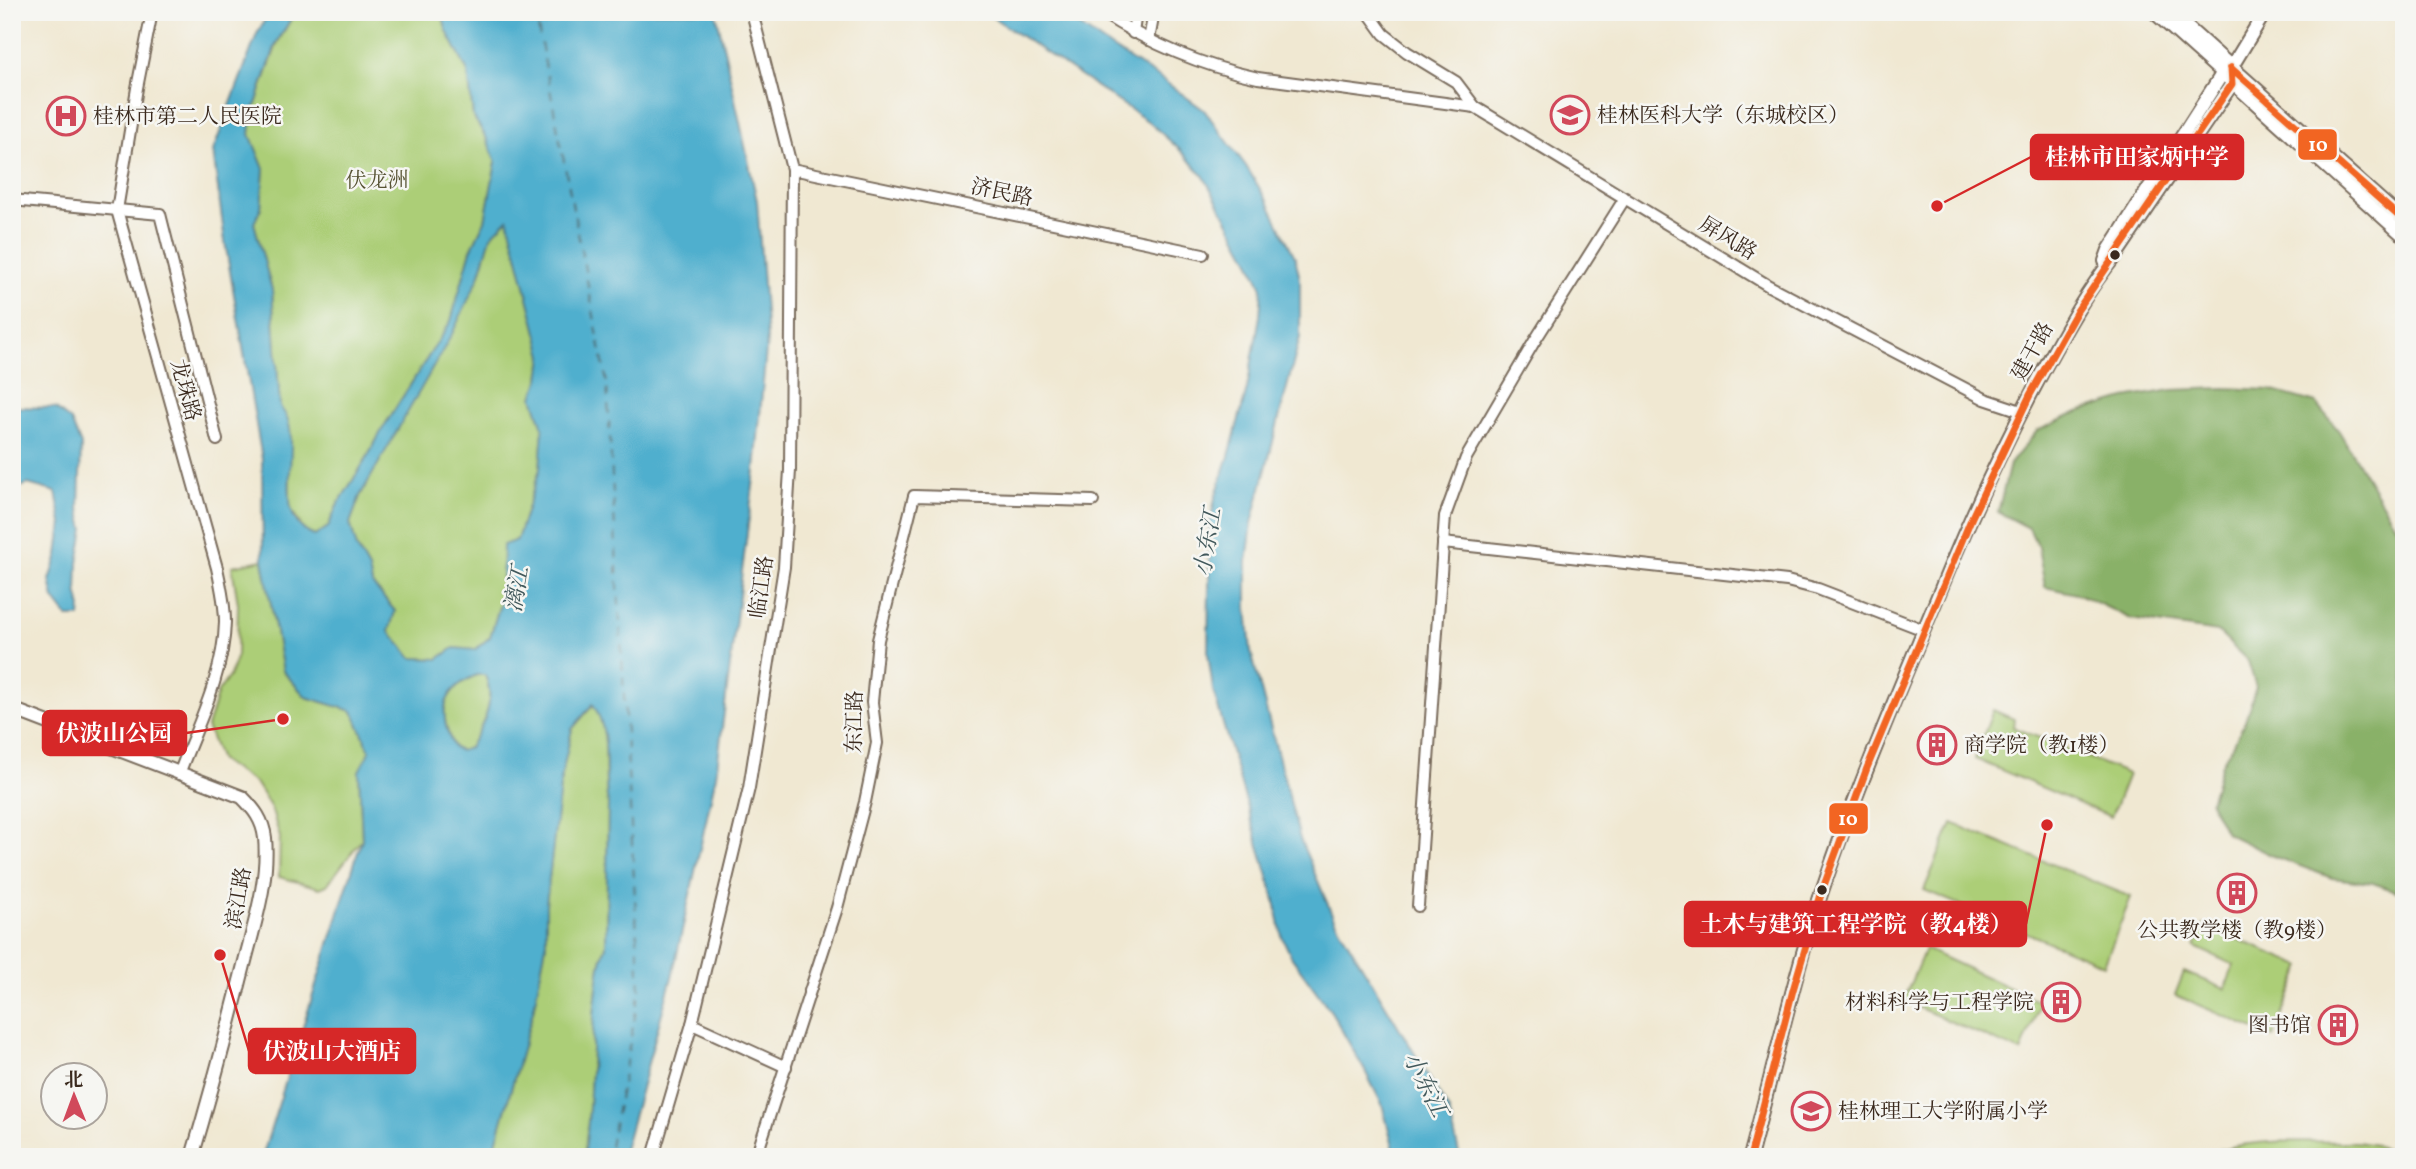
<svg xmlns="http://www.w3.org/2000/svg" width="2416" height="1169" viewBox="0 0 2416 1169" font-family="Vollkorn,'Noto Serif SC',serif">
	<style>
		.green { fill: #acce77; stroke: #747c4a; stroke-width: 2 }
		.forest { fill: #89b168; stroke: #626e43; stroke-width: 2 }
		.water { fill: #50afce; stroke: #466c76; stroke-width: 2; fill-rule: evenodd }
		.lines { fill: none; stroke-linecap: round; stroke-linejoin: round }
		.ferry { stroke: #42595c; stroke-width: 2; stroke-dasharray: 9 7; stroke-linecap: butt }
		.minor-casing { stroke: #7a6c5d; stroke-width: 14 }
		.major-casing { stroke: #7a6c5d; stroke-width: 16 }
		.minor { stroke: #fff; stroke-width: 10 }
		.major { stroke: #fff; stroke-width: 12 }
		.bus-1-casing { stroke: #f6f6f2; stroke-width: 12 }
		.bus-1 { stroke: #f26522; stroke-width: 7 }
		.bus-dot { fill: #3b2a1e; stroke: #f6f6f2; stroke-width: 2.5 }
		.labels { text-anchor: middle; stroke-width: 5; stroke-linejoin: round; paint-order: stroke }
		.poi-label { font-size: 21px; fill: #3b2a1e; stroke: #f6f6f2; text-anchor: start }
		.park-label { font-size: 21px; fill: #575334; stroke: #f6f6f2 }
		.street-label { font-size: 21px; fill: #3b2a1e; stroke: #f6f6f2 }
		.water-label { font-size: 23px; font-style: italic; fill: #42595c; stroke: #f6f6f2 }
		.leader { fill: none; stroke: #d62828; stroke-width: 2.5 }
		.callout-dot { fill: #d62828; stroke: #f6f6f2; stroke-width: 2.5 }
		.callout { fill: #d62828; stroke: #d62828; stroke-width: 2.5 }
		.callout-label { font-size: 23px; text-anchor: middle; font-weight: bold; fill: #fff }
		.line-badge { stroke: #f6f6f2; stroke-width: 2.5 }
		.badge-label { font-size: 19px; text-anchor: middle; font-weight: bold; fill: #fff }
	</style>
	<rect width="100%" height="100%" fill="#f6f6f2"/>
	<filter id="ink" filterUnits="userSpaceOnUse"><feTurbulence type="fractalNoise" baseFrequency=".0143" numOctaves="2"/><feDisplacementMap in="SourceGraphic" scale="14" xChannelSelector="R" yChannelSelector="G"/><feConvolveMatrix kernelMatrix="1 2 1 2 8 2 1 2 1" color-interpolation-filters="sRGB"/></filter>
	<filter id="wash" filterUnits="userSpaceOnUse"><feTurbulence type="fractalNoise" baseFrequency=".00686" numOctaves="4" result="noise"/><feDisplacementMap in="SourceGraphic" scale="28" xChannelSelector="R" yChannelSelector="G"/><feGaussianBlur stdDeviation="1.57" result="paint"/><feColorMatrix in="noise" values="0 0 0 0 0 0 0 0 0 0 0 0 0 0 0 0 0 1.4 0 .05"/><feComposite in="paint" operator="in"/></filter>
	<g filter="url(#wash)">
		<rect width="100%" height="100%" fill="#f0e8d2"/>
		<g class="green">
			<polygon points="295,12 442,12 446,29 468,72 473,116 486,137 496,162 485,221 471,250 451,321 383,428 368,456 337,506 328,527 315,536 305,532 290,507 290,440 280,407 272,290 254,223 261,208 264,169 250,135 252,116 277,44"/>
			<polygon points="508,218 543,356 540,379 533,397 543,428 540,469 517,540 503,546 502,597 490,637 475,650 454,648 438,659 411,658 389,631 395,611 372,584 369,569 357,548 350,523 360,496 479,277 491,236"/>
			<polygon points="263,560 283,671 306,697 353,711 370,751 359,772 362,839 327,885 320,888 279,877 280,837 271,808 256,784 220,760 207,727 218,692 230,675 237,655 238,604 232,566"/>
			<path d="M477,675h8c12,29 -2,49 -16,73l-9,3 -6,-3c-15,-33 -15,-58 23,-73z"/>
			<path d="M594,704c19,36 7,63 14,100l-2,142c-8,19 -8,38 -11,59 -5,51 -3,101 -11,152h-92l41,-146 13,-66v-41l15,-126 11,-49z"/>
			<polygon points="1993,710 2014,719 2013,727 2128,774 2111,817 1975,759"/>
			<polygon points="1952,823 2131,897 2104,965 1924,890"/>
			<polygon points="2204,925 2302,966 2273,1037 2175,995 2184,972 2225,989 2234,965 2195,947"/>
			<polygon points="1925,949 2041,1002 2021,1052 1903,1001"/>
			<path d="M2356,1142l21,3 22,12h-194c30,-21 112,-15 151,-15z"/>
		</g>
		<polygon class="forest" points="2224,388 2270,390 2316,403 2339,431 2404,540 2404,894 2373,883 2332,878 2273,856 2226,833 2210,802 2222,764 2244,724 2256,687 2248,661 2218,632 2131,619 2081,595 2045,587 2038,547 2029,528 1998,512 2010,464 2037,431 2078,412 2125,398 2172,390"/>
		<g class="water">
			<path d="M269,12h26l-19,32 -24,72 -2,18 14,35 -3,39 -7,15 18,67 8,117c30,31 -16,110 35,129l13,-9 9,-21 31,-50 15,-28 68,-107 20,-71 14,-29 11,-59 -10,-25 -13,-21 -5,-44 -22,-43 -4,-17h274l41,189 10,138 -12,131 -39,305 -44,202 -50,180h-38c8,-51 6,-102 11,-152 3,-21 3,-40 11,-59l2,-142c-6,-34 5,-67 -15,-100l-21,25 -11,49 -15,126v41l-13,66 -41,146h-230l100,-318 -3,-68 11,-20 -17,-40 -47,-14 -23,-26 -20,-111 -1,-101 -37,-217 -12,-91 44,-117zM508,219l35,137 -3,23 -7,18 10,31 -3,41 -23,71 -14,5 -1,53 -12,39 -15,13 -21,-2 -16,11 -26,-1 -23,-27 6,-20 -23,-27 -3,-15 -12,-21 -7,-25 10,-27 92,-162 27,-57 12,-41zM477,675h8c12,28 -2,49 -16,73l-9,3 -6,-3c-16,-33 -14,-58 23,-73z"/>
			<polygon points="985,12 1060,12 1104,43 1160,78 1204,110 1246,166 1269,204 1295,257 1300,279 1300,337 1252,523 1247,561 1247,608 1251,652 1300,839 1334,919 1449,1111 1460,1157 1396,1157 1382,1104 1365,1071 1332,1013 1292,958 1282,937 1275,900 1213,690 1208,653 1210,523 1215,498 1229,456 1247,389 1260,316 1262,288 1249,259 1203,175 1179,149 1149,122"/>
			<polygon points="12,407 55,408 71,421 81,445 79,508 84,529 78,563 77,591 81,607 80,617 68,617 54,599 50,580 58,555 62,523 56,492 28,484 12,490"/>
		</g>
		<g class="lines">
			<polyline class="ferry" points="535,12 607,383 640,990 608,1157"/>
		</g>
	</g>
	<g filter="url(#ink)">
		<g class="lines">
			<defs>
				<g id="minor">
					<path d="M152,12l-15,76 -20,122 100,358c4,18 8,36 8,54 -1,52 -28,104 -46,152"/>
					<path d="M1101,12c47,31 102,54 157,66l217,29"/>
					<polyline points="1368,12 1384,34 1407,52 1456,82 1475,107 1769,286 1985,399 2021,411"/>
					<polyline points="1133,33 1136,12"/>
					<polyline points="1149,40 1154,12"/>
					<polyline points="792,169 1203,254"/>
					<polyline points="12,200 160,214 217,440"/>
					<polyline points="1443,543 1787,581 1818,589 1924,630"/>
					<polyline points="1418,906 1445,516 1466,458 1534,342 1625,198"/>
					<polyline points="692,1024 786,1067"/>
					<polyline points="653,1157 692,1024 749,788 784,567 790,470 792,169 752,12"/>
					<polyline points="756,1157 837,908 865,802 877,743 872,702 878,640 914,496 1093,501"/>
				</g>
				<g id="major">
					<polyline points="2154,12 2404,236"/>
					<polyline points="2170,12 2404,221"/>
					<polyline points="2105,261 2109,250 2222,74 2231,68 2265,12"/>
					<path d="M12,709l230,88c12,12 21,23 23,41 4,42 -11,87 -21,127 -16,64 -33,128 -52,192"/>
					<path d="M1750,1157c24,-89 43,-179 72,-266 37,-110 84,-217 128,-324 28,-67 59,-132 93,-196 22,-40 44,-81 73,-116l116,-171 -1,-16"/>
				</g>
			</defs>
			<use href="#minor" class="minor-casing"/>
			<use href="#major" class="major-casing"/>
			<use href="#minor" class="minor"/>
			<use href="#major" class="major"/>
			<defs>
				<g id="bus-1">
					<polyline points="2231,68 2404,221"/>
					<polyline points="1750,1157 1793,990 1822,891 1867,768 1972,517 2030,395 2077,311 2232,84 2231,68"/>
				</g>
			</defs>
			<use href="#bus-1" class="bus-1-casing"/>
			<use href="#bus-1" class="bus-1"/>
		</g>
	</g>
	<defs>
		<symbol id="university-ring" viewBox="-11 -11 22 22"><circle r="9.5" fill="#f6f6f2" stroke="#d1495b" stroke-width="1.5"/><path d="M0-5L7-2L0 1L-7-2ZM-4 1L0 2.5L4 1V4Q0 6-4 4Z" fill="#d1495b"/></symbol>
		<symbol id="hospital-ring" viewBox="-11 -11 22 22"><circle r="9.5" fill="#f6f6f2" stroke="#d1495b" stroke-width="1.5"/><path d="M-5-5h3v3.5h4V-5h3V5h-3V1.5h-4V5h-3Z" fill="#d1495b"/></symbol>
		<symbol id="building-ring" viewBox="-11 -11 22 22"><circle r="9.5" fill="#f6f6f2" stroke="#d1495b" stroke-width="1.5"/><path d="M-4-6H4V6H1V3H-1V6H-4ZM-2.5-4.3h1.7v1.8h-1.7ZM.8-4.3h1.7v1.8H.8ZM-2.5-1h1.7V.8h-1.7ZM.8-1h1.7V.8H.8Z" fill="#d1495b"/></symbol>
		<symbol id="school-ring" viewBox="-11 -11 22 22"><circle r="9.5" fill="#f6f6f2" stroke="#d1495b" stroke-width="1.5"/><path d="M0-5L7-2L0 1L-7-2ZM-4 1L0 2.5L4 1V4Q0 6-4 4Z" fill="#d1495b"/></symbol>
	</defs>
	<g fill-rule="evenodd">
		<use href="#university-ring" x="1548" y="93" width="44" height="44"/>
		<use href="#hospital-ring" x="44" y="94" width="44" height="44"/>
		<use href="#building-ring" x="1915" y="723" width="44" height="44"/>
		<use href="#building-ring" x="2215" y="871" width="44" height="44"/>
		<use href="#building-ring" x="2039" y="980" width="44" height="44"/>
		<use href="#building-ring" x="2316" y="1003" width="44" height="44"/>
		<use href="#school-ring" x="1789" y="1089" width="44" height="44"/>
	</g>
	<g class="bus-dot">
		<circle cx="2115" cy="255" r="6"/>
		<circle cx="1822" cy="890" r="6"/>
	</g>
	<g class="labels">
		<g class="poi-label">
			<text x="1597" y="122">桂林医科大学（东城校区）</text>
			<text x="93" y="123">桂林市第二人民医院</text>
			<text x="1964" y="752">商学院（教1楼）</text>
			<text x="2237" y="937" text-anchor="middle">公共教学楼（教9楼）</text>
			<text x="2034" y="1009" text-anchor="end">材料科学与工程学院</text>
			<text x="2311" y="1032" text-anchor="end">图书馆</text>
			<text x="1838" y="1118">桂林理工大学附属小学</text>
		</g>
		<g class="park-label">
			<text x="377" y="187">伏龙洲</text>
		</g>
		<g class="street-label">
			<text transform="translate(1002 192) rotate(12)" y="7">济民路</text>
			<text transform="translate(1728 238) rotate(31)" y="7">屏风路</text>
			<text transform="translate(2032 351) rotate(-61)" y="7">建干路</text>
			<text transform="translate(186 390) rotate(75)" y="7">龙珠路</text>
			<text transform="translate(761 587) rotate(-82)" y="7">临江路</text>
			<text transform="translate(854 722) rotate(-89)" y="7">东江路</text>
			<text transform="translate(238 898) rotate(-80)" y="7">滨江路</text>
		</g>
		<g class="water-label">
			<text transform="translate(1207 542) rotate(-81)" y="8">小东江</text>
			<text transform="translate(516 589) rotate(-80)" y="8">漓江</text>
			<text transform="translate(1426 1084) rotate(63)" y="8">小东江</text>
		</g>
	</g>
	<path class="leader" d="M1937 206L2031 157M283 719L186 733M2047 825L2026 924M220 955L249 1051"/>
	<g class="callout-dot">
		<circle cx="1937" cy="206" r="7"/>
		<circle cx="283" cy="719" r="7"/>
		<circle cx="2047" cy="825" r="7"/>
		<circle cx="220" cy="955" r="7"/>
	</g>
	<g class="callout">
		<rect x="2031" y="135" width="212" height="44" rx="7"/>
		<rect x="43" y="711" width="143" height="44" rx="7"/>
		<rect x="1685" y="902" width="341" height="44" rx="7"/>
		<rect x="249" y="1029" width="166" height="44" rx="7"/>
	</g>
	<g class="callout-label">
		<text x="2137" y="165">桂林市田家炳中学</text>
		<text x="114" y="741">伏波山公园</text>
		<text x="1856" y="932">土木与建筑工程学院（教4楼）</text>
		<text x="332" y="1059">伏波山大酒店</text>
	</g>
	<g class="line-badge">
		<rect x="2297" y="128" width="41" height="33" rx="7" fill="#f26522"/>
		<rect x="1828" y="802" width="41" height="33" rx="7" fill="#f26522"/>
	</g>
	<g class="badge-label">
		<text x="2318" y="151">10</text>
		<text x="1848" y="825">10</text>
	</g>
	<rect width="2416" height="1169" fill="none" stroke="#f6f6f2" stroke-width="42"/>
	<g transform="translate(74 1096) rotate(359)"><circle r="33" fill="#f6f6f2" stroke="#aba49d" stroke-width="2"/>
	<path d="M0-5L12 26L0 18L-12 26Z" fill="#d1495b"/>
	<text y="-10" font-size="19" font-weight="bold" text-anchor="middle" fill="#3b2a1e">北</text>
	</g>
</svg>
